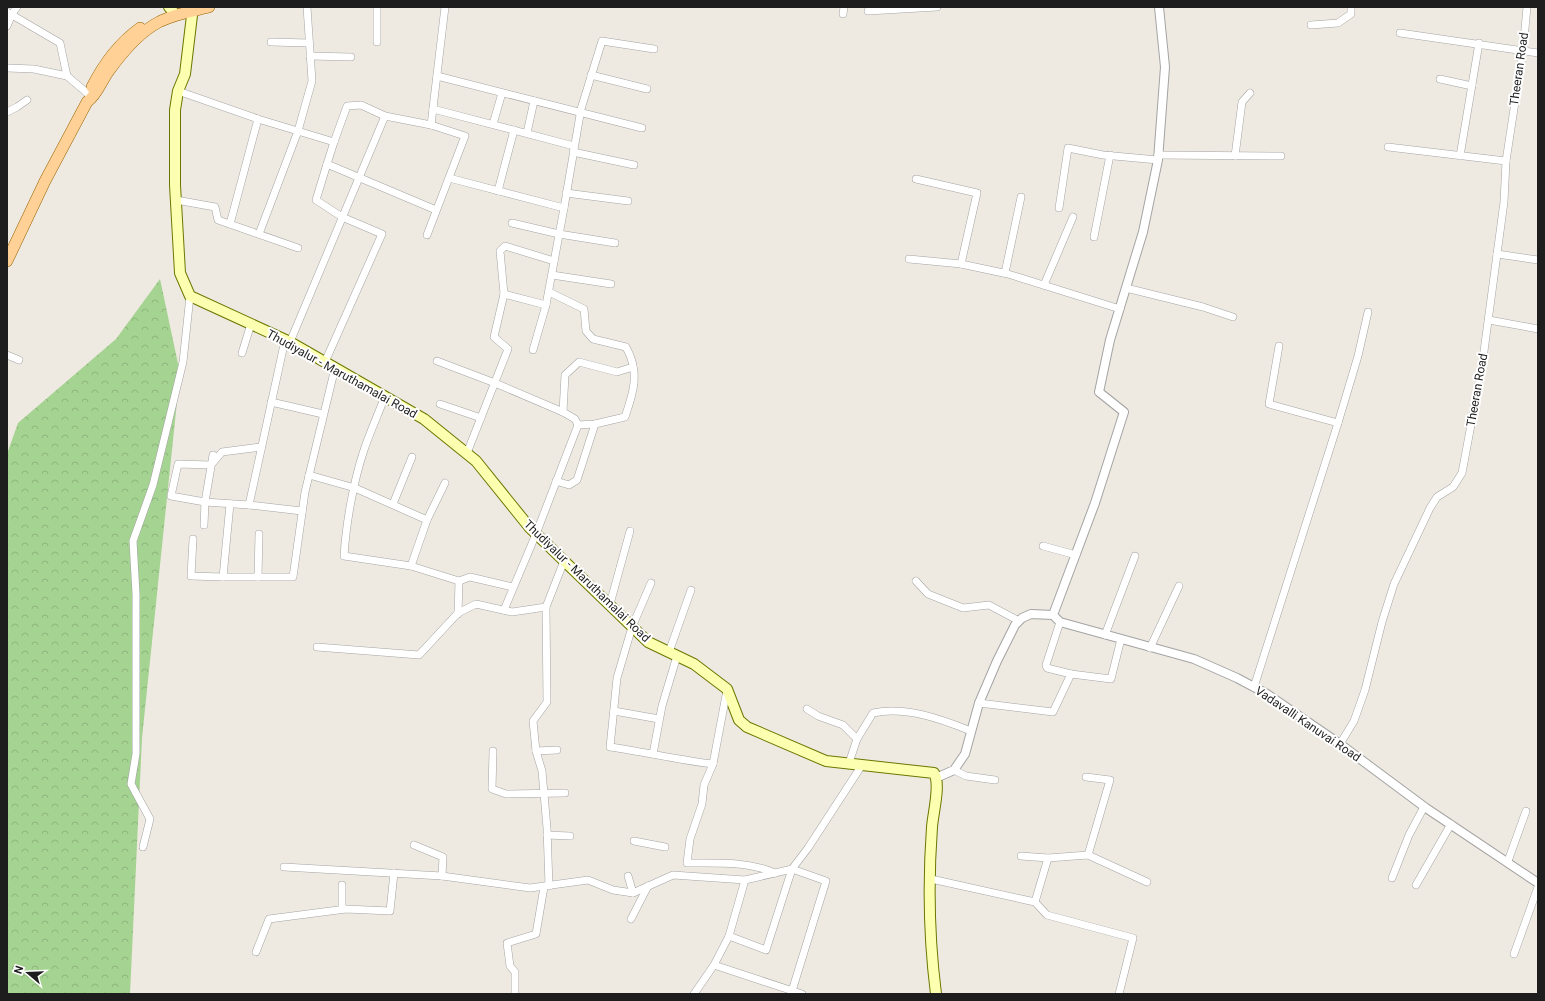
<svg xmlns="http://www.w3.org/2000/svg" width="1545" height="1001" viewBox="0 0 1545 1001" font-family="Roboto,sans-serif">
	<style>
		.forest { fill: url(#forest-crowns) }
		.lines { fill: none; stroke-linecap: round; stroke-linejoin: round }
		.minor-casing { stroke: #a4a4a4; stroke-width: 8 }
		.tertiary-casing { stroke: #a4a4a4; stroke-width: 10 }
		.secondary-casing { stroke: #6b7700; stroke-width: 12 }
		.primary-casing { stroke: #956300; stroke-width: 12 }
		.minor { stroke: #fff; stroke-width: 7 }
		.tertiary { stroke: #fff; stroke-width: 8 }
		.secondary { stroke: #fbffaf; stroke-width: 10 }
		.primary { stroke: #ffd196; stroke-width: 11 }
		.labels { text-anchor: middle; stroke-width: 4; stroke-linejoin: round; paint-order: stroke }
		.street-label { font-size: 12px; fill: #1d1d1d; stroke: #fff }
	</style>
	<defs>
		<pattern id="forest-crowns" width="20" height="18" patternUnits="userSpaceOnUse"><rect width="20" height="18" fill="#a5d391"/><path d="M2 6a3 3 0 1 1 6 0M12 15a3 3 0 1 1 6 0" fill="none" stroke="#8eb57d"/></pattern>
	</defs>
	<rect width="100%" height="100%" fill="#efeae1"/>
	<polygon class="forest" points="160,279 180,373 142,738 130,994 7,994 7,454 18,423 116,339"/>
	<g class="lines">
		<defs>
			<g id="minor">
				<polyline points="868,11 937,7"/>
				<polyline points="7,12 60,43 67,76"/>
				<polyline points="843,14 844,7"/>
				<polyline points="1311,25 1338,23 1351,14 1351,7"/>
				<polyline points="7,26 12,14 17,7"/>
				<polyline points="1400,33 1538,53"/>
				<polyline points="271,42 309,43"/>
				<polyline points="377,42 377,7"/>
				<polyline points="310,56 351,57"/>
				<polyline points="7,68 34,69 67,76 93,98"/>
				<polyline points="591,75 647,89"/>
				<polyline points="437,76 642,128"/>
				<polyline points="1440,79 1472,86"/>
				<polyline points="178,91 258,119 334,142 327,164 436,210"/>
				<polyline points="433,109 574,146"/>
				<polyline points="7,112 17,107 27,100"/>
				<polyline points="493,124 502,93"/>
				<polyline points="527,133 534,101"/>
				<polyline points="334,142 347,106 361,105 385,116"/>
				<polyline points="1388,147 1506,161"/>
				<polyline points="573,152 634,165"/>
				<polyline points="1158,155 1281,156"/>
				<polyline points="1235,156 1242,102 1250,93"/>
				<polyline points="1460,156 1479,43"/>
				<polyline points="449,178 564,208 581,109 602,41 654,49"/>
				<polyline points="916,179 977,193 961,264"/>
				<polyline points="498,191 514,130"/>
				<polyline points="566,193 628,201"/>
				<polyline points="176,200 215,207 218,220 298,248"/>
				<polyline points="1059,208 1068,148 1103,155 1158,160"/>
				<polyline points="512,223 559,234 615,243"/>
				<polyline points="230,224 258,119"/>
				<polyline points="259,234 298,131 312,81 307,7"/>
				<polyline points="427,235 465,136 431,125"/>
				<polyline points="1094,237 1110,155"/>
				<polyline points="1497,254 1538,260"/>
				<polyline points="909,259 961,264 1008,274 1120,309"/>
				<polyline points="1005,273 1021,197"/>
				<polyline points="552,275 611,284"/>
				<polyline points="1044,285 1073,217"/>
				<polyline points="1126,288 1203,307 1233,317"/>
				<path d="M549,292l35,17 2,22 7,8 33,8c14,25 8,44 -1,70l-30,7 -17,1"/>
				<polyline points="504,294 546,305"/>
				<polyline points="1489,320 1538,329"/>
				<polyline points="290,342 385,116 431,125 445,7"/>
				<polyline points="1279,346 1269,404 1338,423"/>
				<polyline points="533,350 546,305 564,208"/>
				<polyline points="242,353 251,324"/>
				<polyline points="7,355 19,360"/>
				<polyline points="437,361 495,383 563,412 575,419 578,425 536,534 504,610"/>
				<polyline points="325,362 382,234 342,217 316,200 327,164"/>
				<polyline points="271,402 323,414"/>
				<polyline points="440,404 481,418"/>
				<polyline points="563,412 565,375 579,362 617,372 633,367"/>
				<polyline points="467,453 508,349 494,337 504,294 500,251 505,246 554,261"/>
				<polyline points="213,455 205,502 249,505 285,340"/>
				<path d="M309,475l46,13 72,32 -16,46 -67,-10c2,-32 9,-72 19,-103 6,-19 15,-38 22,-57"/>
				<polyline points="556,481 569,485 577,480 595,424"/>
				<polyline points="393,504 412,457"/>
				<polyline points="249,505 302,511"/>
				<polyline points="427,520 445,483"/>
				<polyline points="204,525 205,502 171,496 178,464 211,465 222,452 261,447"/>
				<polyline points="259,534 258,577 293,577 305,492 335,368"/>
				<polyline points="193,539 191,576 223,577 230,504"/>
				<polyline points="1043,546 1076,555"/>
				<polyline points="411,566 459,581 470,577 513,587"/>
				<polyline points="223,577 258,577"/>
				<polyline points="916,581 928,594 963,608 989,605 1019,621"/>
				<path d="M651,583l-19,44 -15,51 -7,69c35,5 68,13 103,17"/>
				<polyline points="610,604 630,531"/>
				<polyline points="458,614 459,581"/>
				<polyline points="1060,622 1046,665 1047,668 1071,674 1111,679 1121,639"/>
				<polyline points="1105,635 1135,556"/>
				<polyline points="317,647 419,655 458,613 476,604 512,612 546,607"/>
				<polyline points="1150,648 1179,586"/>
				<polyline points="669,652 691,590"/>
				<polyline points="1254,687 1338,423 1358,356 1368,312"/>
				<path d="M727,690l-14,74 -9,21 -2,19 -12,35 -3,24c29,0 61,-2 88,10"/>
				<polyline points="979,703 1053,712 1071,674"/>
				<polyline points="807,709 818,716 843,725 857,739"/>
				<polyline points="614,711 659,719"/>
				<polyline points="1340,744 1354,721 1365,690 1382,622 1394,584 1430,508 1437,497 1453,487 1462,473 1482,366 1504,202 1506,161 1523,50 1527,7"/>
				<polyline points="493,751 492,789 506,794 565,793"/>
				<polyline points="536,751 557,750"/>
				<polyline points="653,754 662,706 677,656"/>
				<path d="M849,763l8,-24 16,-26c33,-7 68,6 98,18"/>
				<polyline points="954,770 966,776 995,780"/>
				<polyline points="1086,777 1110,780 1088,855"/>
				<polyline points="547,835 570,836"/>
				<polyline points="634,841 665,847"/>
				<polyline points="414,845 443,857 442,876"/>
				<polyline points="143,847 150,819 131,784 136,754 136,594 133,541 153,485 183,362 190,296"/>
				<polyline points="1021,856 1048,858 1088,855 1147,882"/>
				<polyline points="1508,861 1526,811"/>
				<polyline points="284,867 442,876 530,888 588,880 613,890 633,893 673,875 745,880 792,869 808,848 862,765"/>
				<polyline points="628,876 633,893"/>
				<polyline points="1392,878 1409,835 1424,807"/>
				<polyline points="931,879 1035,902 1047,915 1133,938 1119,994"/>
				<polyline points="1416,885 1451,824"/>
				<polyline points="549,886 547,828 542,771 536,751 533,721 547,702 546,607 564,561"/>
				<polyline points="1035,902 1048,858"/>
				<polyline points="342,909 342,885"/>
				<polyline points="631,919 648,886"/>
				<polyline points="729,936 766,950 792,869 826,881 792,991"/>
				<polyline points="256,952 269,919 346,909 390,911 394,873"/>
				<polyline points="1514,954 1538,887"/>
				<polyline points="714,965 802,994"/>
				<polyline points="515,994 515,972 510,966 507,943 536,934 544,887"/>
				<polyline points="694,994 714,965 729,936 745,880"/>
			</g>
			<g id="tertiary">
				<polyline points="1053,615 1095,503 1124,412 1099,392 1110,340 1143,232 1158,160 1165,67 1159,7"/>
				<polyline points="1053,615 1060,622 1194,659 1237,678 1267,694 1340,744 1426,808 1538,883"/>
				<polyline points="936,778 954,770 965,754 979,703 997,661 1015,625 1022,618 1031,614 1053,615"/>
			</g>
			<g id="secondary">
				<polyline points="169,7 176,15"/>
				<path d="M193,7l-8,67 -7,17 -3,19v75l5,88 10,23 100,46 134,77 52,42 54,67 118,114 46,22 33,25 12,31 8,7 79,34 108,12c7,11 -1,40 -2,54 -4,55 -3,112 4,167"/>
			</g>
			<g id="primary">
				<path d="M92,87c12,-24 26,-43 48,-59"/>
				<path d="M7,261l38,-80 42,-79c10,-7 14,-20 21,-30 13,-18 31,-40 51,-50 15,-8 34,-11 50,-15"/>
			</g>
		</defs>
		<use href="#minor" class="minor-casing"/>
		<use href="#tertiary" class="tertiary-casing"/>
		<use href="#secondary" class="secondary-casing"/>
		<use href="#primary" class="primary-casing"/>
		<use href="#minor" class="minor"/>
		<use href="#tertiary" class="tertiary"/>
		<use href="#secondary" class="secondary"/>
		<use href="#primary" class="primary"/>
	</g>
	<g class="labels">
		<g class="street-label">
			<text transform="translate(1519 69) rotate(-82)" y="4">Theeran Road</text>
			<text transform="translate(342 374) rotate(29)" y="4">Thudiyalur - Maruthamalai Road</text>
			<text transform="translate(1477 390) rotate(-80)" y="4">Theeran Road</text>
			<text transform="translate(587 581) rotate(44)" y="4">Thudiyalur - Maruthamalai Road</text>
			<text transform="translate(1308 724) rotate(34)" y="4">Vadavalli Kanuvai Road</text>
		</g>
	</g>
	<rect width="1545" height="1001" fill="none" stroke="#1d1d1d" stroke-width="16"/>
	<g transform="translate(28 973) rotate(289)" stroke="#ffffff" stroke-width="3" paint-order="stroke">
	<path d="M0-3L7 15L0 10L-7 15Z" fill="#1d1d1d"/>
	<text y="-6" font-size="11" font-weight="bold" text-anchor="middle" fill="#1d1d1d">N</text>
	</g>
</svg>
